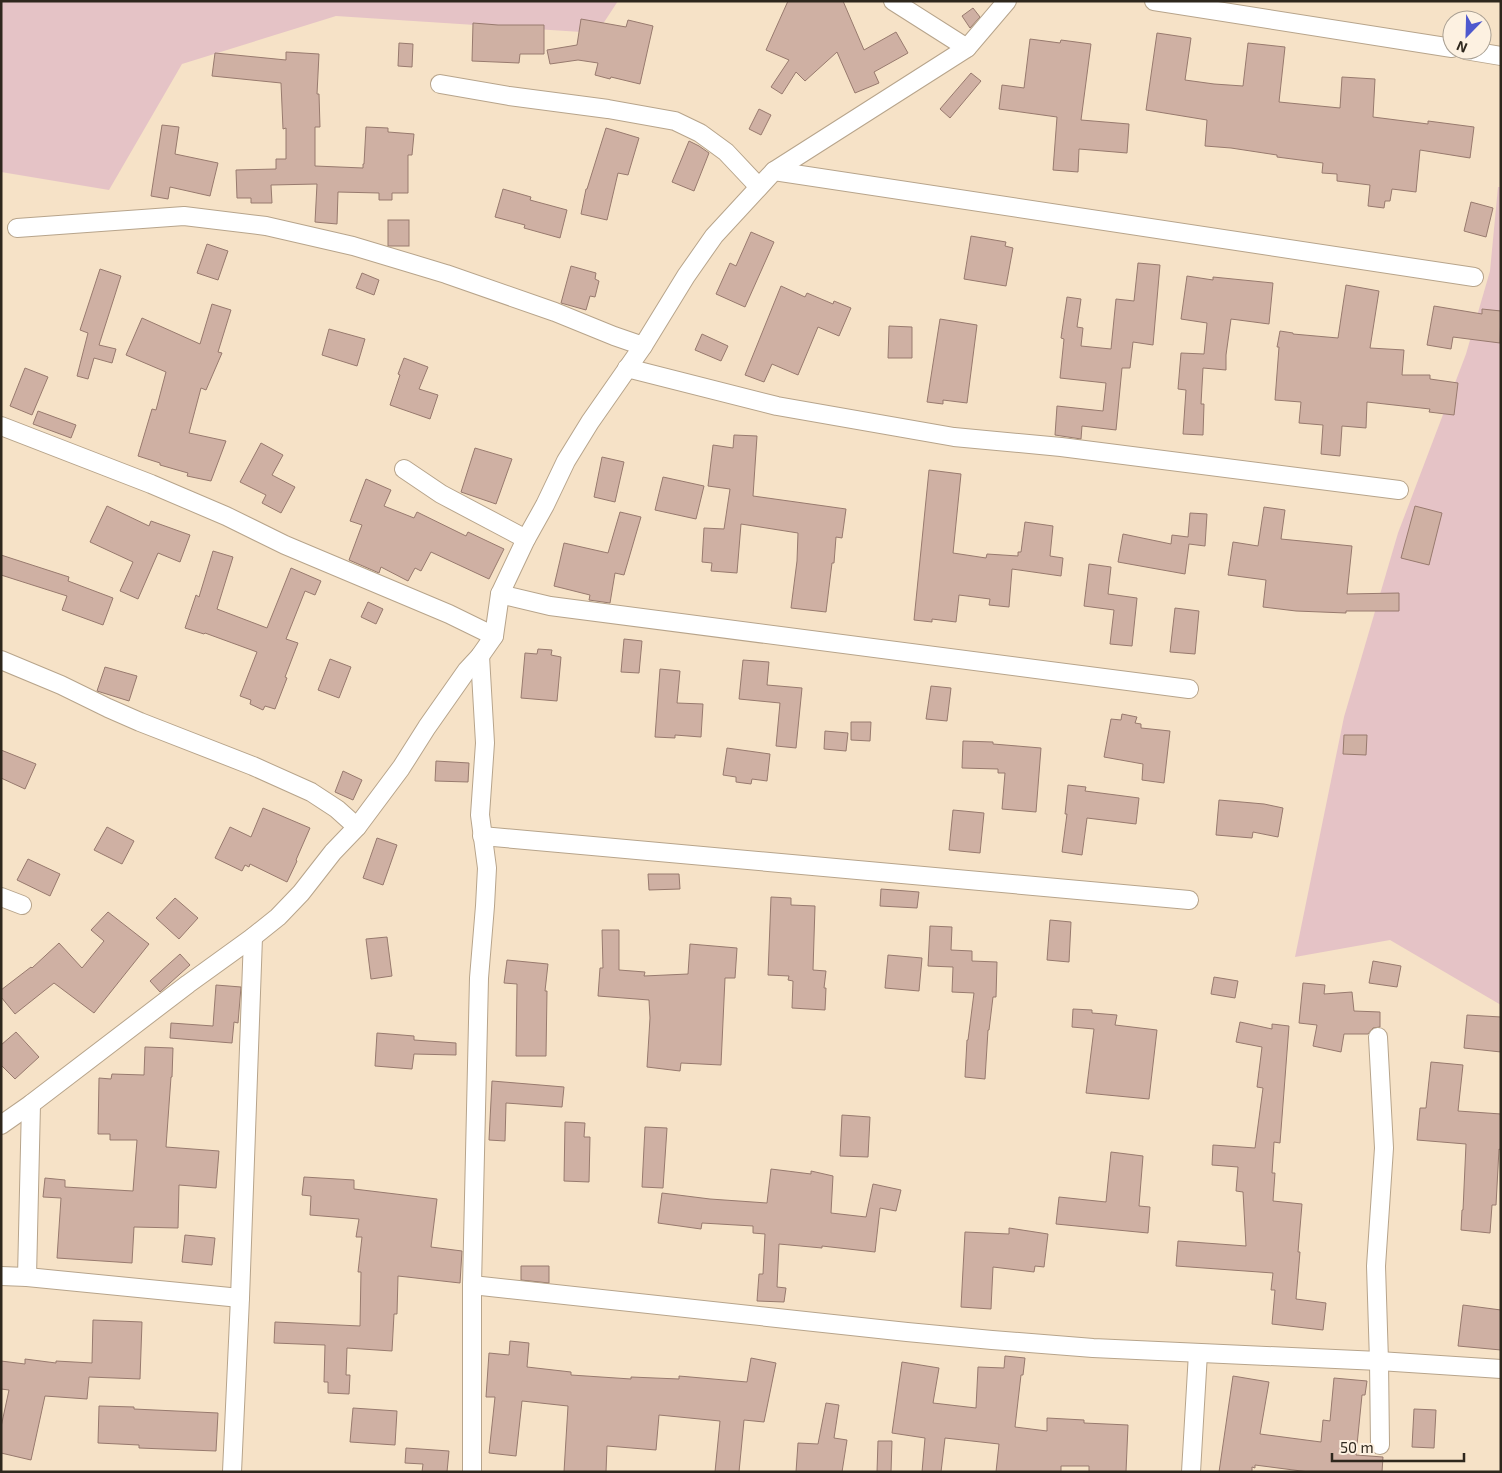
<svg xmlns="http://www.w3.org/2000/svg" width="1502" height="1473" viewBox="0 0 1502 1473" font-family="'Exo 2',sans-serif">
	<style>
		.green { fill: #e5c3c6 }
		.building { fill: #cfb0a3; stroke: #987a6e }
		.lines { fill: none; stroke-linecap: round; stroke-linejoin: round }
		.minor-casing { stroke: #b7a48b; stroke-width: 20 }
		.minor { stroke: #fff; stroke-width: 18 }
	</style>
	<rect width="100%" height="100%" fill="#f6e2c7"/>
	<g class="green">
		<polygon points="1,1 618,1 597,33 336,16 182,64 109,190 1,172"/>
		<polygon points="1498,187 1501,187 1501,1005 1390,940 1295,957 1344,717 1398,533 1466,354 1490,271"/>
	</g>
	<g class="building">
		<polygon points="788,1 843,1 864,50 896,32 908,53 874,72 879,83 855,93 837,52 805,81 796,72 782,94 771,87 789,60 766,50"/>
		<polygon points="973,8 980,17 970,28 962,16"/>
		<polygon points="581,19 626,27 628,20 653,26 640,84 611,77 610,79 595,75 598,63 578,60 550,64 547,50 577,45"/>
		<polygon points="473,23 498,25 544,25 544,54 520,54 519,63 472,61"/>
		<polygon points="1157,33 1191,38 1185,80 1214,84 1243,86 1248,43 1285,47 1279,102 1340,108 1342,77 1375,79 1373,117 1428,124 1428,121 1474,127 1470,158 1420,150 1416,192 1392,189 1390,201 1385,201 1384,208 1368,206 1370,185 1337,181 1337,174 1322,173 1323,163 1277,157 1277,155 1231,148 1205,146 1207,120 1146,110"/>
		<polygon points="1030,39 1060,43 1061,40 1091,44 1081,120 1129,124 1127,153 1079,149 1078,172 1053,170 1057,117 999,109 1002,85 1024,88"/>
		<polygon points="399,43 413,44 412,67 398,66"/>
		<polygon points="286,52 319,54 317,94 319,94 320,127 315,127 315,166 363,168 363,164 364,164 366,127 388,128 388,132 414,134 412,155 408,155 408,193 392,193 392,200 379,200 379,193 338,192 337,224 315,222 317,184 271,185 272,203 251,203 251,198 237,198 236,170 276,169 276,159 286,159 286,128 283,129 281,83 212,76 215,53 286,60"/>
		<polygon points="971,73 981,81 950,118 940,109"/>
		<polygon points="759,109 771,115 761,135 749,129"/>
		<polygon points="162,125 179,127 175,154 218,163 210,196 170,187 168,199 151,196"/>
		<polygon points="606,128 639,138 628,175 618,173 607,220 581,214 586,189 587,189"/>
		<polygon points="689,141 699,146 709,153 694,191 672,182"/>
		<polygon points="503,189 531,197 530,200 567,210 560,238 524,228 525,225 495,217"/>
		<polygon points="1471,202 1493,208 1486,237 1464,231"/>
		<rect x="388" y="220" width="21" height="26"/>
		<polygon points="751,232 774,242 745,307 716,294 730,263 736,266"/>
		<polygon points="971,236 1006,242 1005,246 1013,248 1006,286 964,279"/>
		<polygon points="207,244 228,251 218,280 197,273"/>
		<polygon points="1138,263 1160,265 1153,345 1133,342 1130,368 1122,368 1116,430 1082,426 1081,439 1055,435 1057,406 1103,411 1106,383 1060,378 1064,339 1061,338 1067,297 1081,299 1077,327 1083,328 1081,346 1111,349 1116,299 1134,301"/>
		<polygon points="571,266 596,273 595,279 599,281 595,297 590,296 586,310 561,303"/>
		<polygon points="100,269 121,276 99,345 116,349 112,363 94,358 88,379 77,376 88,333 80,330"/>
		<polygon points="362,273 379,280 374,295 356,288"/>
		<polygon points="1187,276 1213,280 1213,277 1273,283 1269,324 1231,319 1226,355 1226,370 1203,368 1201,404 1204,404 1203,435 1183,434 1186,390 1178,389 1181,353 1204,354 1207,323 1181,319"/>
		<polygon points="1346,285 1379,291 1370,348 1404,350 1402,375 1430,375 1430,379 1458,383 1454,415 1429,412 1430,409 1367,402 1366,428 1342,426 1340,456 1321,454 1323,425 1299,423 1301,402 1275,400 1279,347 1277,347 1280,331 1293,333 1293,334 1338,338"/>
		<polygon points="781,286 805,297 807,293 833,304 834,301 851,308 839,336 818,327 798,375 772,364 764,382 745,375"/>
		<polygon points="212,304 231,310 218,352 222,353 206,390 201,388 189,433 226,441 211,481 187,476 188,473 160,465 160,463 138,456 152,409 156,410 166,372 126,355 142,318 200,344"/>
		<polygon points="1434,306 1482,314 1482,309 1501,311 1500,343 1453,337 1451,349 1427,345"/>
		<polygon points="940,319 977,325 967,403 943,400 943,404 927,402"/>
		<polygon points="889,326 912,327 912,358 888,358"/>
		<polygon points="329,329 365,339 357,366 322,355"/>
		<polygon points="702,334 728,346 721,361 695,350"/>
		<polygon points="404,358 428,367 419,389 438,395 430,419 390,405 400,375 398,374"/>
		<polygon points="25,368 48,377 32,415 10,406"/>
		<polygon points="38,411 76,425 71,438 33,424"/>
		<polygon points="734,435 757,436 753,496 846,509 842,538 836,537 834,563 832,563 826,612 791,608 797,561 798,533 741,524 737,573 711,571 712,563 702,562 704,528 724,529 730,489 708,486 713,445 733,448"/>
		<polygon points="261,443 283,455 272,475 295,487 281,513 262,503 266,495 240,482"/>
		<polygon points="475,448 512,459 496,504 461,492"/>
		<polygon points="602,457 624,462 615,502 594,497"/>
		<polygon points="929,470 961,474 953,553 986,558 987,554 1018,556 1018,552 1021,552 1025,522 1053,526 1050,556 1063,558 1061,576 1012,569 1009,607 989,605 990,599 959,595 956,622 932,619 932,622 914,620"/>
		<polygon points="663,477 704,486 696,519 655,510"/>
		<polygon points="366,479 391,490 384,506 414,518 417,512 466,536 468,532 504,549 489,579 431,552 421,571 415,568 408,581 381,567 379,573 349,560 362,525 350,521"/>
		<polygon points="107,506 149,526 151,521 190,535 180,562 158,553 138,599 120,591 133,562 90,542"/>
		<polygon points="1415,506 1442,513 1429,565 1401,558"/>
		<polygon points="1264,507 1285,510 1281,539 1352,546 1347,594 1399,593 1399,611 1346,611 1346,613 1296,611 1263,607 1266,580 1228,575 1233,542 1258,546"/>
		<polygon points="620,512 641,517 624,575 615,573 610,603 589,600 590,595 554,586 564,543 608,553"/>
		<polygon points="1190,513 1207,514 1205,546 1189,544 1185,574 1118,562 1123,534 1171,544 1172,535 1188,537"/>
		<polygon points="213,551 233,557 217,609 267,628 291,568 321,581 315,595 305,591 286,639 298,643 285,677 287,678 275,709 265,706 263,710 250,704 251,700 240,696 257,652 205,633 204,634 185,628 196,595 199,597"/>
		<polygon points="1,555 69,577 68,581 113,598 103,625 62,610 67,596 1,575"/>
		<polygon points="1089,564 1111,567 1108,594 1137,598 1132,646 1110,644 1114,610 1084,606"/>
		<polygon points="368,602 383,609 376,624 361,617"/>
		<polygon points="1175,608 1199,611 1195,654 1170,652"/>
		<polygon points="624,639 642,641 639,673 621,672"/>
		<polygon points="538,649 552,650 551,655 561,657 557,701 521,698 525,653 537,654"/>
		<polygon points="330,659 351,667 339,698 318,690"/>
		<polygon points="743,660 769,662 767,685 802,688 796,748 776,746 780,703 739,699"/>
		<polygon points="105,667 137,676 129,701 97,691"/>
		<polygon points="660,669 680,671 677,703 703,704 701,737 675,735 675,738 655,737"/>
		<polygon points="931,686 951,688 947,721 926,719"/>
		<polygon points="1122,714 1137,717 1135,723 1141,724 1141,728 1170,731 1164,783 1142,780 1143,764 1104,757 1111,719 1121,720"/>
		<polygon points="851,722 871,722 870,741 851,740"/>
		<polygon points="825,731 848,733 846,751 824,749"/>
		<polygon points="1344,735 1367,735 1366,755 1343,754"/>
		<polygon points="963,741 993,742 993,744 1041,748 1036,812 1002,809 1005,773 998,773 998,769 962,768"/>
		<polygon points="727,748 770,754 767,781 752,779 751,784 736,782 736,777 723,775"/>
		<polygon points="1,750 36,764 25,789 1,778"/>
		<polygon points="436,761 469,763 468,782 435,781"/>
		<polygon points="343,771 362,780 353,800 335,792"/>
		<polygon points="1068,785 1086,787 1085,791 1139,798 1136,824 1087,818 1082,855 1062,852 1067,814 1065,814"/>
		<polygon points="1219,800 1264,804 1283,808 1278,837 1253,832 1252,838 1216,835"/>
		<polygon points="263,808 310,828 296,860 297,861 287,882 250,864 249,867 245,865 242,871 215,858 230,827 251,837"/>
		<polygon points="953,810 984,813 980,853 949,850"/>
		<polygon points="107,827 134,841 122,864 94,850"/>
		<polygon points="377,838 397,845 383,885 363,878"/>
		<polygon points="28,859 60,874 50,896 17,880"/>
		<polygon points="648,874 679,874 680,889 649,890"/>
		<polygon points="881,889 919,892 917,908 880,906"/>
		<polygon points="771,897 791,898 791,905 815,906 813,970 826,971 824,988 826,988 825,1010 792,1008 793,981 788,980 789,976 768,975"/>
		<polygon points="175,898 198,918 179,939 156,918"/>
		<polygon points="108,912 149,944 94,1013 54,983 15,1014 1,997 1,990 31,967 32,968 59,943 82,968 104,941 91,930"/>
		<polygon points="1050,920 1071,922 1069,962 1047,960"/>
		<polygon points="930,926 952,927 951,950 972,951 972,961 997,962 996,997 993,997 989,1030 988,1030 985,1079 965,1077 967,1040 968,1040 974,993 952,992 953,967 928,966"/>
		<polygon points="602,930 619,930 619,970 645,972 644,976 688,974 690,944 737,948 735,978 725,978 721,1065 681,1063 680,1071 647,1067 650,1018 649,1000 598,996 600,968 603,968"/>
		<polygon points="387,937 392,976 371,979 366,939"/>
		<polygon points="180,954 190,965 160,992 150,981"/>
		<polygon points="888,955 922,958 919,991 885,988"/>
		<polygon points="507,960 548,964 545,991 547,991 546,1056 516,1056 517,984 504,983"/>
		<polygon points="1373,961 1401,966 1397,987 1369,983"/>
		<polygon points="1214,977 1238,981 1235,998 1211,994"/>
		<polygon points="1303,983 1325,985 1324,994 1352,992 1354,1011 1380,1012 1380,1027 1373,1028 1368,1034 1344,1034 1341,1052 1313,1046 1317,1025 1299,1023"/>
		<polygon points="216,985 241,987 238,1023 234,1022 232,1043 170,1038 171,1023 213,1026"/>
		<polygon points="1073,1009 1092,1010 1092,1013 1117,1015 1115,1025 1157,1030 1149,1099 1086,1093 1094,1029 1072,1027"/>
		<polygon points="1467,1015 1501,1017 1501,1052 1464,1048"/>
		<polygon points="1240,1022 1272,1029 1272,1024 1289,1026 1280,1143 1274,1142 1272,1173 1275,1173 1273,1201 1302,1204 1298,1252 1300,1252 1296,1299 1326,1303 1323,1330 1272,1324 1275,1290 1271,1290 1273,1273 1176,1266 1178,1241 1246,1246 1243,1192 1236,1191 1238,1167 1212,1165 1213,1145 1255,1148 1263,1088 1257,1087 1262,1047 1236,1042"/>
		<polygon points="16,1032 39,1057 15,1079 1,1065 1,1045"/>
		<polygon points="377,1033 414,1036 414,1040 456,1043 456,1055 414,1054 412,1069 375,1066"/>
		<polygon points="145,1047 173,1048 172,1077 171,1077 166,1147 219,1151 216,1188 179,1185 178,1228 134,1227 132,1263 57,1258 61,1198 43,1197 45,1178 65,1180 65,1187 133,1191 137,1140 110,1140 110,1134 98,1134 99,1078 111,1079 112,1074 144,1075"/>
		<polygon points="1431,1062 1463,1065 1458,1111 1501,1114 1501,1150 1499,1149 1496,1205 1492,1205 1490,1233 1461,1230 1462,1210 1463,1210 1466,1144 1417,1140 1420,1108 1426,1108"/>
		<polygon points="492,1081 564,1087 562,1107 506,1103 505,1141 489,1140"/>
		<polygon points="842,1115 870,1117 868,1157 840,1156"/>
		<polygon points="565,1122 585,1123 584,1137 590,1137 589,1182 564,1181"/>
		<polygon points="645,1127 667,1128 663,1188 642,1187"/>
		<polygon points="1111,1152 1143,1156 1139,1206 1150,1207 1148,1233 1056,1224 1059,1197 1106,1202"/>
		<polygon points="771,1169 811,1174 811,1171 833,1176 831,1213 866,1217 873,1184 901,1190 896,1211 880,1208 875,1252 822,1246 822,1248 779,1244 777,1287 786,1288 784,1302 757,1301 759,1274 763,1274 765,1234 753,1233 753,1226 702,1223 701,1229 658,1223 662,1193 710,1199 767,1203"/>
		<polygon points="304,1177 354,1180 354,1189 437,1199 431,1247 462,1251 460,1283 398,1276 397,1314 394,1314 392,1351 347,1348 346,1375 350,1375 349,1394 328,1393 328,1382 324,1382 325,1345 274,1343 275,1322 360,1326 361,1272 358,1272 362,1237 356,1237 359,1219 310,1215 311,1196 302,1195"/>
		<polygon points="1009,1228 1048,1234 1044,1267 1035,1266 1034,1272 993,1267 991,1309 961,1307 965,1232 1009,1234"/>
		<polygon points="185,1235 215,1238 212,1265 182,1262"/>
		<polygon points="521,1266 549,1266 549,1283 521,1280"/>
		<polygon points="1463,1305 1501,1310 1501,1350 1458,1346"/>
		<polygon points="93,1320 142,1322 140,1379 89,1377 87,1399 45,1396 31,1460 1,1453 1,1427 9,1390 1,1389 1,1361 25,1364 25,1359 56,1363 56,1361 92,1363"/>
		<polygon points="510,1341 529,1343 527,1367 571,1372 571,1375 631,1379 631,1377 679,1379 679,1376 747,1382 751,1358 776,1363 764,1422 744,1420 739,1472 715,1472 720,1421 659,1415 656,1450 607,1446 606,1472 564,1472 568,1406 522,1401 516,1456 489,1453 495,1397 486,1397 489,1353 509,1355"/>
		<polygon points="1005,1356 1025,1358 1023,1375 1021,1375 1015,1427 1047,1431 1047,1418 1084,1420 1084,1423 1128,1425 1126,1472 1089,1472 1089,1466 1061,1466 1061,1472 996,1472 999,1444 945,1438 941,1472 922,1472 925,1438 892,1433 902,1362 939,1368 933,1403 976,1408 978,1367 1004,1368"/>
		<polygon points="1233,1376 1269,1382 1260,1434 1321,1442 1323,1420 1330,1421 1334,1378 1367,1381 1365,1395 1362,1395 1356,1455 1383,1457 1382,1472 1309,1472 1255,1465 1255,1468 1252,1467 1252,1472 1219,1472"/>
		<polygon points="826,1403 839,1405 834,1438 847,1440 842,1472 796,1472 798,1443 818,1444"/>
		<polygon points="99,1406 134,1407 134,1409 218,1413 216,1451 139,1448 139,1445 98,1443"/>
		<polygon points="353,1408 397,1411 395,1445 350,1442"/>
		<polygon points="1414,1409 1436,1410 1434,1448 1412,1447"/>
		<polygon points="878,1441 892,1441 891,1472 877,1472"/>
		<polygon points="406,1448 449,1451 447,1472 422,1472 423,1464 405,1463"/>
	</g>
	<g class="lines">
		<defs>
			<g id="minor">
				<polyline points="893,1 967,48"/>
				<polyline points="1154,1 1452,48"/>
				<polyline points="1465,50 1501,56"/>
				<polyline points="440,84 509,96 608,109 675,121 700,133 726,152 759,187"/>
				<polyline points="774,171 1474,277"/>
				<polyline points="17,228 184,216 266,226 353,246 446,274 555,312 614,336 643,346"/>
				<polyline points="627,368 777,406 954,437 1061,447 1399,490"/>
				<polyline points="1,426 151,484 226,516 285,545 449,614 494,636"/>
				<polyline points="404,469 441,494 526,539"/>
				<polyline points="500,594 550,606 1189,689"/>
				<polyline points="1,660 61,685 108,708 140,722 253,766 311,792 337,809 357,827"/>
				<polyline points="482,836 1189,900"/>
				<polyline points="1,897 22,905"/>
				<polyline points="1378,1037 1384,1148 1376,1266 1379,1361 1380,1445"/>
				<polyline points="1,1125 31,1104 188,984 253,937 278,917 301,893 333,852 357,827 401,768 427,727 467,670 480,656 494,636 500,594 526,539 545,505 566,461 590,422 643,346 686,276 714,236 774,171 967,48 1007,1"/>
				<polyline points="1,1276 27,1277 240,1298"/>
				<polyline points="27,1277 31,1104"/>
				<polyline points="472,1285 907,1332 992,1340 1093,1348 1379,1361 1501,1369"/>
				<polyline points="232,1472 240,1298 253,937"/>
				<polyline points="472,1472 472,1285 479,978 485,906 487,868 480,815 485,743 480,656"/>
				<polyline points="1191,1472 1198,1353"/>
			</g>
		</defs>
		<use href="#minor" class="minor-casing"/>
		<use href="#minor" class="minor"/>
	</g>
	<rect width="1502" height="1473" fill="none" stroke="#2e271d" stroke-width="5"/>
	<g transform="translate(1467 35) rotate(203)"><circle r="24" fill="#fdf1e1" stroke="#aaa093"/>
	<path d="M0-4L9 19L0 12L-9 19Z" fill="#4e58ce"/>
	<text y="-8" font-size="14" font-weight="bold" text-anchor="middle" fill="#2e271d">N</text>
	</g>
	<path d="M1332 1453v8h132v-8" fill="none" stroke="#2e271d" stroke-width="2.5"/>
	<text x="1340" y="1453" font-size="15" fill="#2e271d" stroke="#fdf1e1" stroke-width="4" paint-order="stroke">50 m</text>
</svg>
